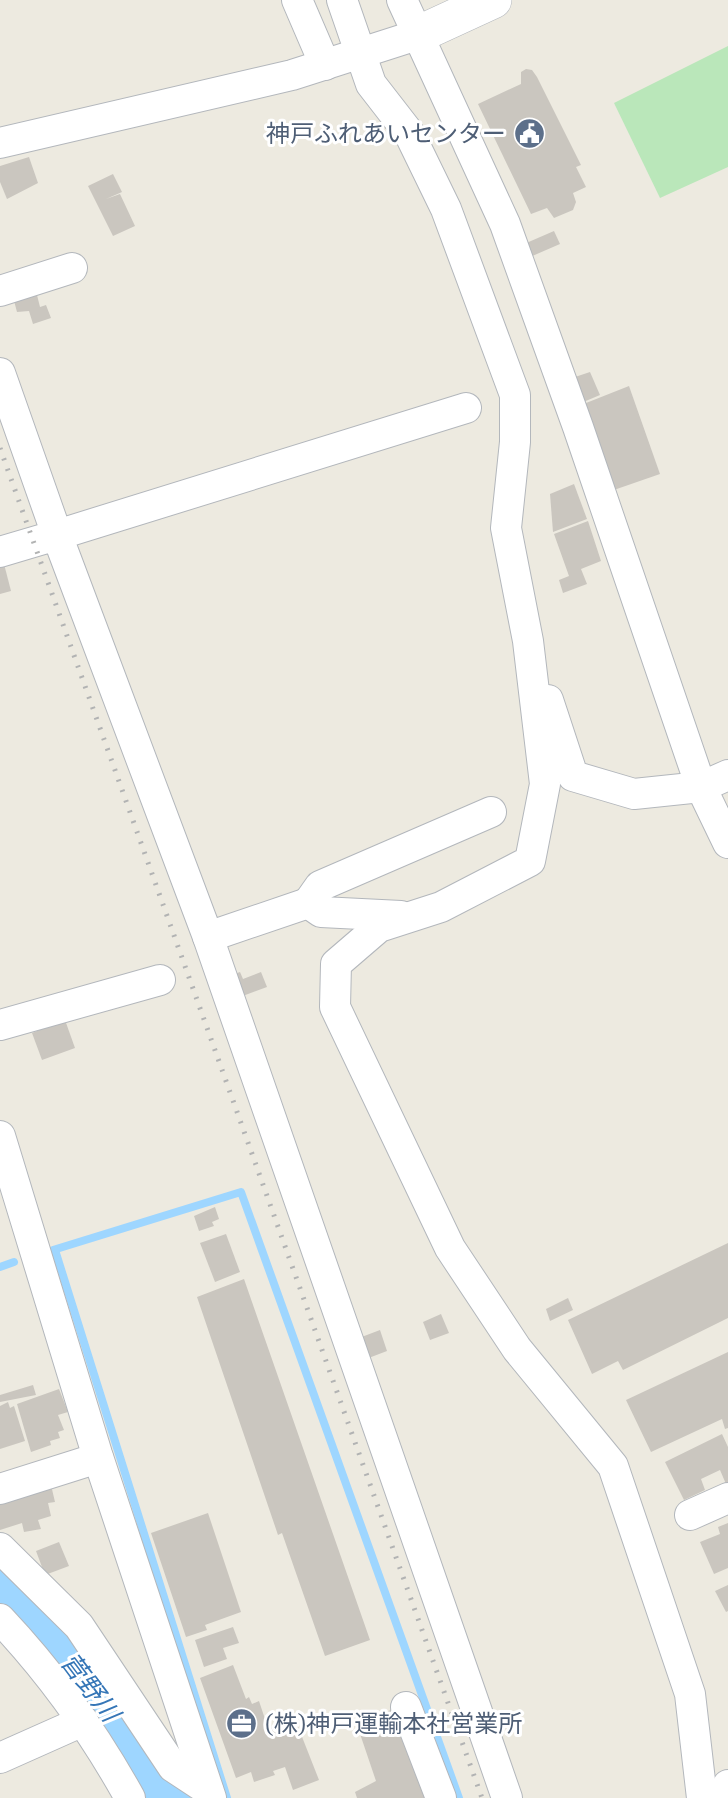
<svg xmlns="http://www.w3.org/2000/svg" width="728" height="1798" viewBox="0 0 728 1798" font-family="'Exo 2','Noto Sans JP',sans-serif">
	<style>
		.green { fill: #bae7ba }
		.lines { fill: none; stroke-linecap: round; stroke-linejoin: round }
		.stream { stroke: #9ed6ff; stroke-width: 8 }
		.river { stroke: #9ed6ff; stroke-width: 47 }
		.building { fill: #cac6bf }
		.minor-casing { stroke: #b3b7bc; stroke-width: 32 }
		.tertiary-casing { stroke: #b3b7bc; stroke-width: 38 }
		.minor { stroke: #fff; stroke-width: 30 }
		.tertiary { stroke: #fff; stroke-width: 37 }
		.rail { stroke: #b2b3b3; stroke-width: 5; stroke-dasharray: 2 9; stroke-linecap: butt }
		.labels { text-anchor: middle; stroke-width: 6; stroke-linejoin: round; paint-order: stroke }
		.service-label { font-size: 24px; fill: #4e5e75; stroke: #fff; text-anchor: end }
		.water-label { font-size: 26px; font-style: italic; fill: #3576b7; stroke: #fff }
	</style>
	<rect width="100%" height="100%" fill="#edeae0"/>
	<polygon class="green" points="728,46 728,167 660,198 614,103"/>
	<g class="lines">
		<g class="stream">
			<polyline points="53,1250 241,1192 459,1798"/>
			<polyline points="55,1250 227,1798"/>
			<polyline points="0,1267 14,1262"/>
		</g>
		<path class="river" d="M0,1586c68,60 118,137 167,212"/>
	</g>
	<g class="building">
		<polygon points="526,69 532,70 537,77 581,165 576,167 586,187 573,193 576,202 573,210 554,218 547,208 531,214 478,104 521,84 521,72"/>
		<polygon points="29,157 38,183 7,199 0,182 0,166"/>
		<polygon points="113,174 122,192 106,199 120,194 135,226 113,236 88,186"/>
		<polygon points="554,231 560,244 530,257 524,244"/>
		<polygon points="35,287 40,307 46,305 51,318 33,324 29,311 17,312 13,297"/>
		<polygon points="590,372 600,395 581,403 572,378"/>
		<polygon points="629,386 660,474 611,491 581,405"/>
		<polygon points="574,484 587,519 553,532 550,494"/>
		<polygon points="588,521 601,561 581,569 587,584 563,593 559,580 569,576 554,534"/>
		<polygon points="0,560 3,560 11,591 0,594"/>
		<polygon points="240,972 243,979 261,972 267,987 240,997 232,975"/>
		<polygon points="65,1020 75,1048 42,1060 32,1033"/>
		<polygon points="215,1207 219,1219 212,1222 214,1226 199,1231 194,1216"/>
		<polygon points="226,1234 240,1272 215,1282 200,1243"/>
		<polygon points="728,1243 728,1318 623,1370 618,1361 592,1374 568,1320"/>
		<polygon points="244,1279 370,1640 325,1656 282,1533 278,1535 197,1297"/>
		<polygon points="568,1298 573,1310 550,1321 546,1309"/>
		<polygon points="441,1314 449,1333 430,1340 423,1322"/>
		<polygon points="380,1330 387,1351 366,1359 359,1338"/>
		<polygon points="728,1352 728,1428 725,1429 722,1419 651,1452 626,1400"/>
		<polygon points="33,1385 36,1395 0,1402 0,1395"/>
		<polygon points="59,1389 68,1412 58,1415 64,1430 58,1432 60,1438 50,1441 51,1445 31,1452 17,1404"/>
		<polygon points="8,1402 10,1408 14,1406 25,1441 0,1449 0,1406"/>
		<polygon points="722,1434 728,1447 728,1483 726,1484 720,1470 701,1479 705,1490 684,1500 665,1462"/>
		<polygon points="51,1485 55,1502 48,1503 51,1516 38,1520 41,1529 24,1532 22,1523 0,1530 0,1500"/>
		<polygon points="208,1513 241,1612 205,1625 207,1630 186,1637 151,1533"/>
		<polygon points="728,1523 728,1568 714,1574 700,1542 720,1534 718,1527"/>
		<polygon points="59,1542 69,1566 45,1575 36,1551"/>
		<polygon points="728,1585 728,1611 726,1612 715,1591"/>
		<polygon points="233,1627 239,1643 223,1648 227,1659 204,1667 195,1640"/>
		<polygon points="233,1665 246,1699 249,1697 252,1704 259,1701 268,1728 295,1719 319,1780 293,1790 285,1767 273,1771 275,1775 254,1782 251,1772 236,1778 200,1678"/>
		<polygon points="397,1708 429,1798 357,1798 355,1792 376,1781 356,1722"/>
	</g>
	<g class="lines">
		<defs>
			<g id="minor">
				<polyline points="297,0 325,65"/>
				<polyline points="342,0 371,84 409,133 446,209 515,395 515,442 506,528 528,641 545,784 530,861 441,907 379,927 336,964 335,1007 450,1248 517,1349 613,1466 690,1694 702,1798"/>
				<polyline points="402,0 505,224 578,427 701,787 728,843"/>
				<polyline points="0,143 292,75 417,35"/>
				<polyline points="0,291 72,268"/>
				<polyline points="0,373 57,535 466,408"/>
				<polyline points="0,552 57,535 208,937 308,903"/>
				<polyline points="548,700 573,776 634,794 701,787 728,775"/>
				<polyline points="401,916 321,912 308,903 320,886 491,812"/>
				<polyline points="208,937 507,1798"/>
				<polyline points="0,1025 160,980"/>
				<polyline points="0,1136 97,1454 211,1798"/>
				<polyline points="0,1489 98,1458"/>
				<polyline points="690,1515 728,1498"/>
				<polyline points="0,1548 79,1626 173,1767 208,1790"/>
				<path d="M0,1619c51,54 94,114 130,179"/>
				<polyline points="406,1707 441,1798"/>
				<polyline points="0,1758 83,1721"/>
				<polyline points="723,1798 728,1785"/>
			</g>
			<polyline id="tertiary" points="417,35 493,0"/>
		</defs>
		<use href="#minor" class="minor-casing"/>
		<use href="#tertiary" class="tertiary-casing"/>
		<use href="#minor" class="minor"/>
		<use href="#tertiary" class="tertiary"/>
		<polyline class="rail" points="0,448 482,1798"/>
	</g>
	<defs>
		<symbol id="civic-disc" viewBox="-11 -11 22 22"><circle r="9.5" fill="#5c6f8a" stroke="#fff"/><path d="M-.6-6.5H3V-4.5H.6V-3L4-1V1h2V6H-6V1h2V-1L-.6-3ZM-1.2 2.5V6h2.4V2.5Z" fill="#fff"/></symbol>
		<symbol id="office-disc" viewBox="-11 -11 22 22"><circle r="9.5" fill="#5c6f8a" stroke="#fff"/><path d="M-6-3h4V-5.5h4V-3h4V5H-6ZM-1-4.5V-3h2v-1.5ZM-6 0V1H6V0Z" fill="#fff"/></symbol>
	</defs>
	<g fill-rule="evenodd">
		<use href="#civic-disc" x="512" y="116" width="35" height="35"/>
		<use href="#office-disc" x="224" y="1706" width="35" height="35"/>
	</g>
	<g class="labels">
		<g class="service-label">
			<text x="506" y="142">神戸ふれあいセンター</text>
			<text x="265" y="1732" text-anchor="start">(株)神戸運輸本社営業所</text>
		</g>
		<g class="water-label">
			<text transform="translate(90 1687) rotate(53)" y="9">菅野川</text>
		</g>
	</g>
</svg>
